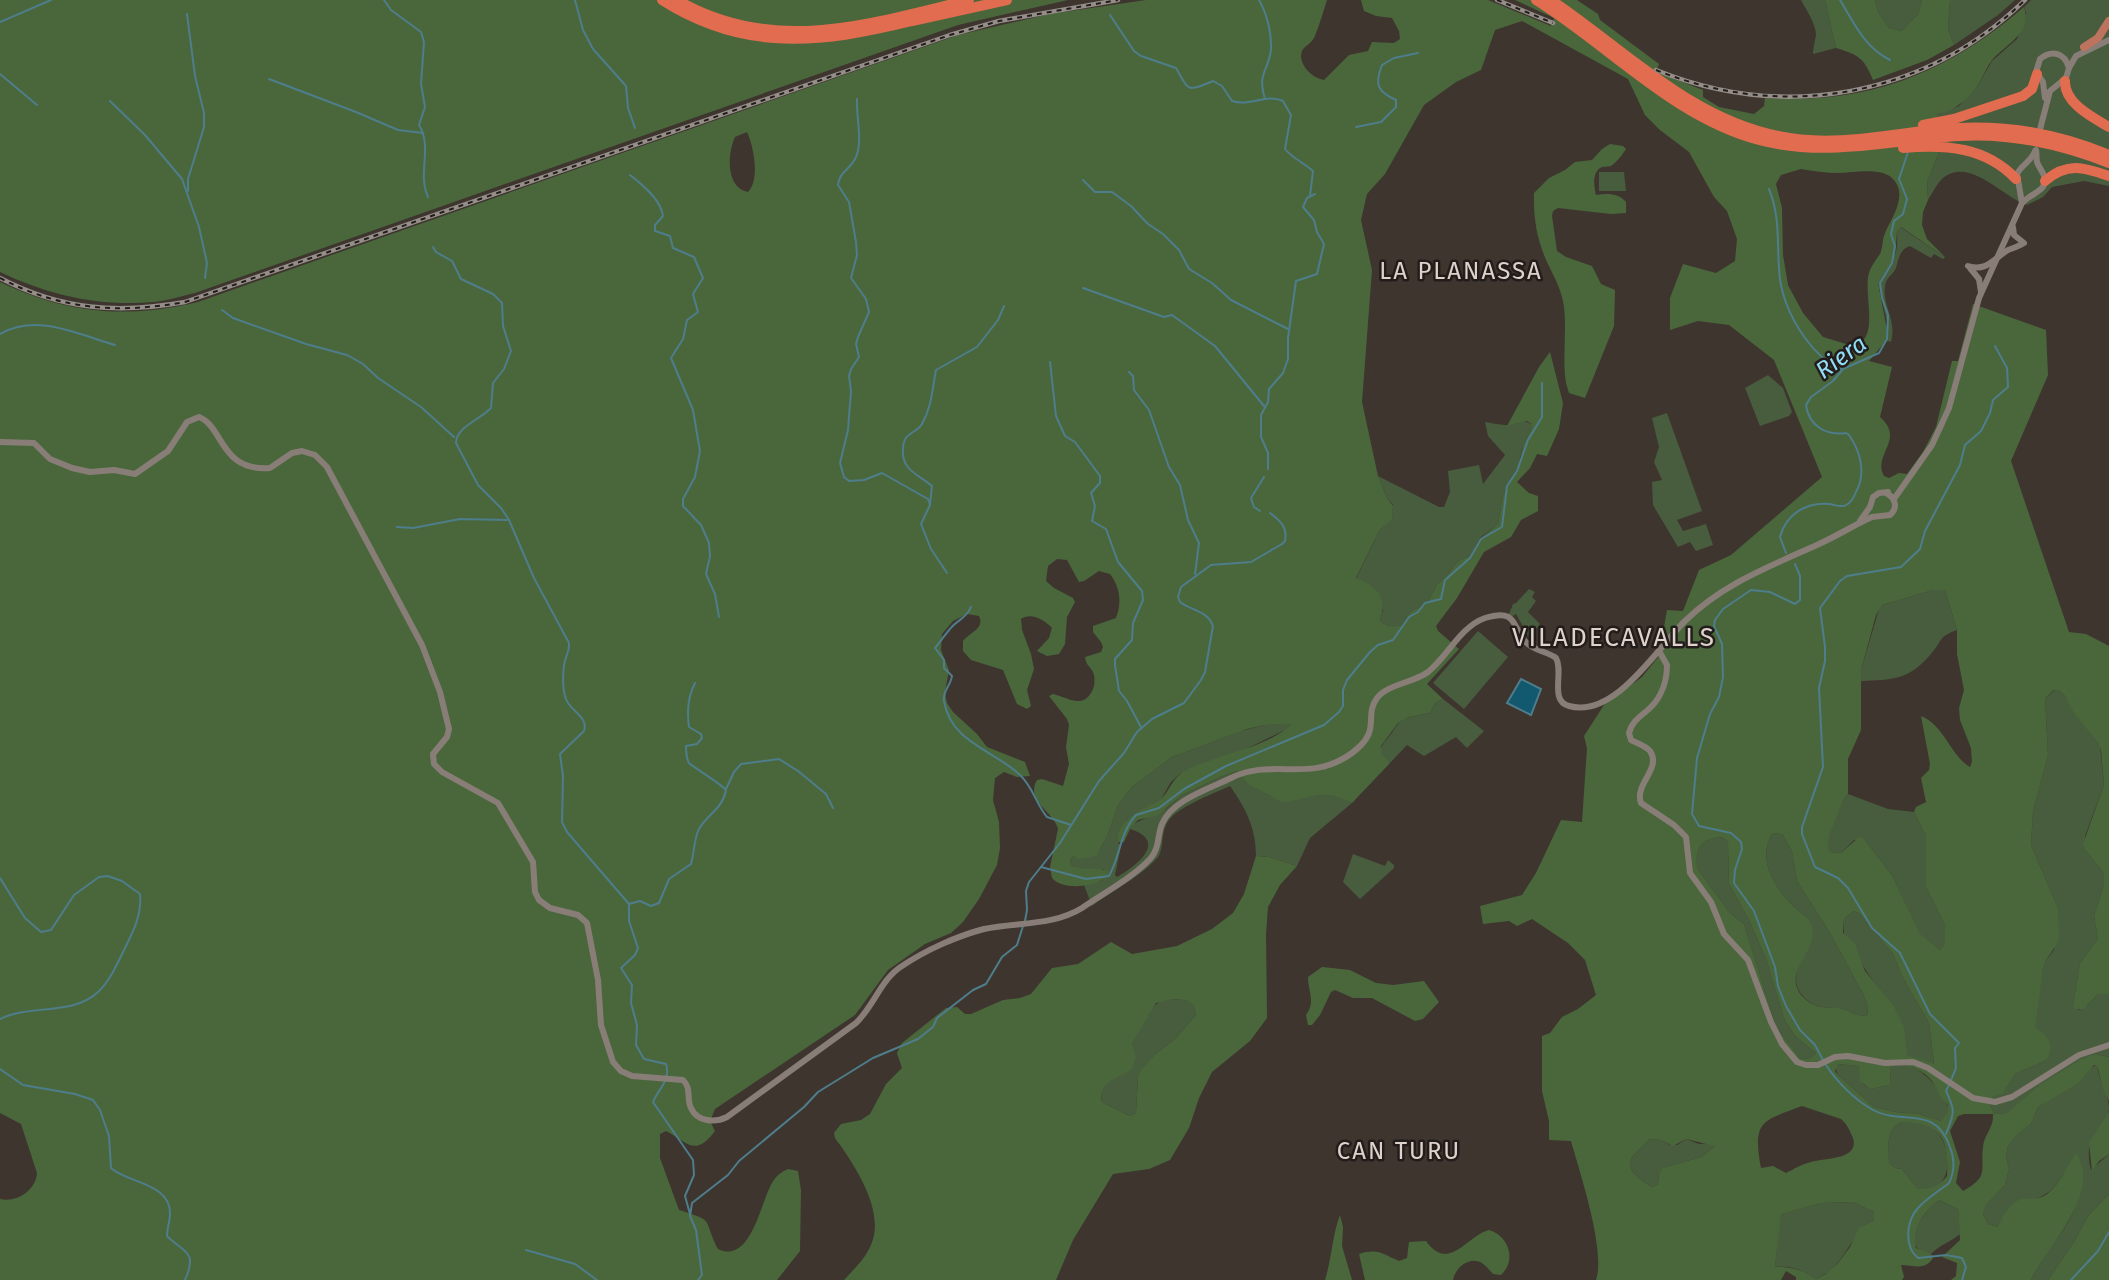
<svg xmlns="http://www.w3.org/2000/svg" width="2109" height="1280" viewBox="0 0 2109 1280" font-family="'Fira Sans',sans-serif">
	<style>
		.green { fill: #485d3d }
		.forest { fill: #4a673c; fill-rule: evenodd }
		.water { fill: #12586e; stroke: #4e7d8b; stroke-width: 2 }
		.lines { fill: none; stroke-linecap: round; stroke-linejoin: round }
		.stream { stroke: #4e7d8b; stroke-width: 2 }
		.minor { stroke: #897e77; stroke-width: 6 }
		.major { stroke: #be735f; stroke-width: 8 }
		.highway { stroke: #e26c4f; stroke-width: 10 }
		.rail-casing { stroke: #958d88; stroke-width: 4.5 }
		.rail { stroke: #221d1b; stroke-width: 2; stroke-dasharray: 5; stroke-linecap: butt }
		.labels { text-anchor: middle; stroke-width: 5; stroke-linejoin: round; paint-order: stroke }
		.neighbourhood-label { font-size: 24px; letter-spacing: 2px; fill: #ded2ca; stroke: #221d1b }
		.water-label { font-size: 24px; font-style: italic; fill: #91dcf7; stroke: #221d1b }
		.quarter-label { font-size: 26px; letter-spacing: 2px; fill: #ded2ca; stroke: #221d1b }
	</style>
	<rect width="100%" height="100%" fill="#3e352f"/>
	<g class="green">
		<path d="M1801,0h24l11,48 -23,6c0,-7 2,-13 3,-19 0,-11 -10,-26 -15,-35z"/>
		<polygon points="1875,0 1922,0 1918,14 1902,31 1889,28 1878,12"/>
		<polygon points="1950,0 2015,0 1998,15 1954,45 1948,29"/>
		<path d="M2031,0h78v186l-25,-5 -32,6 -9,10 -16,8c-24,-7 -59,-51 -86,-25 -5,5 -9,14 -13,20l-1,-18 11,-27 -1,-41 22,-8 19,-21 14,-24 25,-22 9,-26 -2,-6z"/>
		<polygon points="1599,172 1624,172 1626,191 1599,191"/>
		<path d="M1900,227l45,30 -2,2 -9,-5 -3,4 -21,-12c-10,3 -11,12 -14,22 -3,7 -10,9 -11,18 -3,20 12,33 6,56l-6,-2 2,-18 -9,-39c2,-7 6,-9 10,-14 9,-10 10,-26 9,-38z"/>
		<polygon points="1768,375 1783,388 1792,412 1789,416 1760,426 1745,388"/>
		<polygon points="1667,413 1702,511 1677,520 1683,531 1706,524 1713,545 1696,551 1690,542 1678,547 1653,505 1652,482 1662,480 1654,462 1659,447 1652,418"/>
		<path d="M1524,421l8,3v3l-10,22 -3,16 -16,30 -5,29 -17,13 -10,18 -13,6 -12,16 -9,7 -9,18 -18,10 -8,13c-8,2 -16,2 -22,-5l3,-10 -27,-31 23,-48 13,-13 1,-13 -6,-7 -9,-22 61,31h5l6,-15 -2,-21 31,-6 4,19 22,-29 -17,-19 -3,-14c14,2 25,6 39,-1z"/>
		<polygon points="1529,589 1535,592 1532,597 1536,601 1528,612 1540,624 1529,637 1516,614 1513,616 1509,614 1513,604 1516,603"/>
		<path d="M1933,590h12l12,40c-20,7 -14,11 -27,25 -21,25 -39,25 -69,26v-11l18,-61 3,-4z"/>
		<polygon points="1478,631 1508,657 1464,709 1433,683"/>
		<polygon points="2055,690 2060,691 2065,696 2100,746 2104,785 2085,836 2086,851 2104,873 2104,884 2094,916 2098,939 2080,963 2073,1005 2079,1010 2087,1006 2098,994 2109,994 2109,1057 2096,1054 2007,1113 1994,1114 1990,1104 1993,1096 2006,1088 2015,1074 2045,1061 2035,1028 2035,1016 2043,970 2046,960 2054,950 2058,908 2031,845 2033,812 2048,755 2045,698"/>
		<path d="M1443,699l41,32 -17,17 -11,-11 -32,19 -17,-11 -17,18c-15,-14 -9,-16 1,-29 5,-7 7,-13 16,-16 7,-3 15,-3 23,-5l5,-10z"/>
		<path d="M1294,723l-9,7 -47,23 -58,21 -9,8 -10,17 -34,21 -9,22 3,4 -6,29 2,2c19,-11 52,-36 13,-48l3,-5 33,-15 16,-14 38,-18 17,-6c9,12 36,30 51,30 5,0 11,-3 16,-5 16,-5 33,-1 48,7l-42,35 -13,28 -28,-9 -13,-1c0,-28 -10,-47 -26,-70 -17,8 -57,22 -64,39 -5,10 -2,23 -8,32 -15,18 -47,35 -66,49l-8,-21 19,-5 1,-11 -22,1 -11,-5 -1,-5 4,-4 25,-5 8,-14 11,-32 14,-18 40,-30 69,-26 24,-6z"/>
		<path d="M1848,794l40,15 26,3 12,24v51l19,38v18l-5,7 -20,-15 -28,-60 -28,-36 -10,1 -13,13 -11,-1c-8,-16 7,-38 14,-53z"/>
		<path d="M1777,833l6,2 9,17 5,29 33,52 32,59 5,11 1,12c-13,3 -20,-7 -31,-7 -13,0 -25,-1 -34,-12 -22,-24 16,-48 8,-71 -2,-9 -11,-12 -18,-19 -17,-18 -37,-46 -21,-72z"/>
		<path d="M1719,837l5,1 4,4 1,42 20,36 17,39 19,62 10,15 21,17 -5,5 -10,1 -25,-32 -32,-103 -15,-12 -32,-44c-1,-19 2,-28 22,-31z"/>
		<polygon points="1353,854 1385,866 1388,860 1394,865 1394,868 1360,899 1343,882"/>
		<path d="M1853,911l6,2 34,41 9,22 27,47 5,42 -28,-10c-2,-44 -16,-49 -39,-83 -11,-16 -5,-22 -23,-36v-17z"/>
		<path d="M1172,999c14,1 23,0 24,16l-22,25 -15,11 -21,25 -2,37 -6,3 -28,-14 -1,-11 6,-8 9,-6 17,-27 -1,-7 3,-7 19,-30 8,-6z"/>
		<path d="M1838,1064l21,2 4,18 7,5 20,-4 1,-19c8,-1 15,-2 23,2 11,4 38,32 34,44 -1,3 -5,7 -7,9l-22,-7 -23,-2 -22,-5 -36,-32 -3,-8z"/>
		<path d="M2097,1064c1,15 12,31 12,44 -1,24 -28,24 -18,62l18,-16v40l-21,22 -14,26 -26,38h-17c20,-41 57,-66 50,-117l-8,-5c-19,35 -24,39 -62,48l-14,21 -9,-3 -5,-10 4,-10 18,-19 4,-16 -3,-13 2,-10 9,-13 14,-9 7,-17z"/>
		<path d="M1903,1122c7,0 15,-1 22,2 30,9 33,75 -8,64l-15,-19 -7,-1 -6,-5c0,-16 -4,-36 14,-41z"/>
		<path d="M1650,1139l11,1 9,5h7l9,-6 13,5 13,-1 3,3 -14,11 -39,11 -3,6 -1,10 -5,3c-6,-2 -10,-6 -15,-10 -19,-16 0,-25 12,-38z"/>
		<path d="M1939,1200l19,9 2,25c-9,8 -21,11 -29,20 -35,-6 -8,-42 8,-54z"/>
		<path d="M1853,1202l21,10v8l-11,6 -23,34 -11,12 -13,7c-14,-10 -24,-13 -41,-12l5,-53 41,-11z"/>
	</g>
	<g class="forest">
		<path d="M0,0h1068l-110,25 -763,268c-14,3 -28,8 -42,9 -53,5 -105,-7 -153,-30z"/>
		<path d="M1146,0h181c-4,12 -8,27 -13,38 -3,6 -10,8 -12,13 -5,13 11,28 22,29l25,-25 19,-4 4,-9 22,1 6,-4 -1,-8 -7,-13 -16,-2 -12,-5 -3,-11h127l63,26 3,-8 -39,-18h62l21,14 2,6 59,44 -3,8 47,18v7l16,10 35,7 10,-8 1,-8c103,7 182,-25 259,-91 8,26 -16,36 -31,52 -6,7 -9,16 -14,24 -9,15 -24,28 -42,31l1,41 -11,27 1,18 -5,12 -1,13 5,14 18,18 -44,-30 -4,4 -2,27 -17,25 9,47 -2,12 -16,19 23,6 -12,50c26,23 -8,37 4,59l5,2 10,-5 8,1 16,-22 13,-25 16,-66h6l15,-57 73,26 2,45 -37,86 58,171 17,2 23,12v348h-11l-14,15h-9l-2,-4 7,-42 18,-24 -4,-23 10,-32v-11l-18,-22 -3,-7 21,-59 -3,-35 -3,-7 -24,-30 -9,-17 -5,-5 -6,-1 -9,8 3,57 -15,57 -2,33 27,63 1,33 -13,19 -3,10 -8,58c14,7 21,19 10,33l-30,13 -12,19 -10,4 -3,7 4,10 13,-1 34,-29 39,-24 16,-6 13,3v44l-5,-9 -7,-27h-3l-16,18 -40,24 -7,17 -13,9 -10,13 -2,10 3,13 -4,16 -18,19 -4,10 5,10 9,3c6,-9 11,-23 22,-27 9,-3 18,1 27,-5 15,-11 20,-28 30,-42 27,40 -29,93 -45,127h-80l5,-4 1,-13 -15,-6 18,-17 -2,-31 -19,-9c-15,12 -28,28 -23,48l15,6 2,4c-8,13 -19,7 -32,7l3,12 -2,3h-106v-3l-10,-6 -5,9h-185c10,-29 -16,-107 -25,-139l-22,-1v-19l-7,-30v-55l8,-3 12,-16 16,-8 18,-14 -11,-35 -17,-17 -36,-24 -15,7 -8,-5 -26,3 -3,-18 42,-11 14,-22 25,-53 21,2 5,-74 -3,-12 20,-31 38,-28 17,-21 8,-46 16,1 16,-41 32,-15 91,-78 -48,-117 -45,-35 -31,-4 -28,9v-32l13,-34 33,9 19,-12 2,-22 -10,-28 -13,-14 -25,-45 -29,-22 -15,-15 -17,-36 -106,-58 -27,9 -14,40 -25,12 -32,23 -39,69 -18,20 -6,26 11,50 -10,132 16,74 9,22 6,8 -1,13 -13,12 -23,47c20,8 32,19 24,42 6,7 14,7 22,5l8,-13 18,-10 9,-18 9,-7 12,-16 13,-6 11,-18 16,-13 5,-29 16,-30 4,-19 9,-19v-3l-5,-3 -20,5 32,-59 11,-15 13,51 -4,26 -12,27 -10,-2 -7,14 -13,14 12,11 9,3v15l-17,9 -10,17 -27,15 -27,46 -21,28 2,5 21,18 -32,35 16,15 -8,4 -5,10 -21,4 -11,6 -17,23 1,8 8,9 -38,40c-33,-17 -41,-3 -71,-1l-33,-18 -11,-13 -17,6 -38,18 -24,20 -20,5 -7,7 -7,15h-6c-2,-21 23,-32 38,-40 13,-6 14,-23 29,-31 31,-17 80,-22 107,-47l-27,1 -18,4 -75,28 -40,30 -14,18 -11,32 -11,19 -18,3 -4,-3 -4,4 1,5c13,7 26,1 37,6v5c-13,11 -45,15 -56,2l-2,-11 8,-38c-4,-18 -33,-27 -21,-49l5,-1 21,7 6,-22 -3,-17 3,-22 -2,-6 -18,-23 4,-2c16,4 31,16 40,-5 2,-5 2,-13 0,-17 -4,-7 -7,-7 -8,-15l16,-5 2,-5 -2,-5 -8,-10v-6l23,-8c6,-16 4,-31 -6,-44l-11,-3 -15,10 -5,1 -12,-22 -10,-1 -9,7 -2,15 8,7 19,10 2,4 -8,15 -2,27 -6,10 -12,2 -10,-5 12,-13 3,-10c-7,-8 -21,-16 -31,-9l1,11 9,24 3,15 -7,21 4,16 -4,3 -10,-5 -14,-34 -32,-10 -8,-9v-10c7,-9 22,-12 16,-25l-12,-2 -14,7 -11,13 -1,16 8,20 -4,22 2,11 6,9 24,22 10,13 38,15 5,14 -13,1 -13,-5 -9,6 -2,22 6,22 1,26 -3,17 -18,34 -16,23 -12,11 -26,11 -37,26 -33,45 -140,94 -5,12 5,10c-20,27 -28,11 -49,0l-6,3v24l19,52c38,12 23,8 39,39 33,16 43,-48 54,-66 4,-7 9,-11 16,-14l10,2 3,19 -1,61 -23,29h-777v-81c17,4 36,-9 37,-26l-16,-49 -21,-11v-831c67,32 126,37 198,20l760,-267 92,-21zM747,132c7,15 13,48 1,60 -22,-4 -21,-37 -13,-55zM1801,169c12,2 25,4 38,4 14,0 41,-6 53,5 17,16 0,39 -7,55 -3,7 -2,14 -5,21 -4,6 -9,12 -11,19 -6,20 10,61 -11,71h-12l-23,-7 -20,-24 -15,-28 -5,-30 -1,-47 -6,-24 5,-9zM1933,590h12l12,40v24l7,36 -5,18 1,12 11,28 1,14 -2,5c-20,-12 -26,-42 -49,-51l9,48 -1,6 -8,8 5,24 -10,5 -2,5 12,24v51l19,38v18l-5,7 -20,-16 -28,-59 -28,-36 -5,-2 -18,16 -11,-1 -2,-6 1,-11 15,-36 4,-5v-35l13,-29v-60l15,-55 6,-10zM1777,833l6,2 9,17 5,29 33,52 32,59 5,11 1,12c-13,3 -20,-7 -31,-7 -14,0 -25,-1 -35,-12 -21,-24 17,-44 10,-70 -3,-10 -12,-13 -19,-20 -17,-18 -37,-46 -21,-72zM1719,837l5,1 4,4 1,42 20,36 17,39 19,62 10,15 21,17 -5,5 -10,1 -25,-32 -32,-103 -15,-12 -32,-44c-1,-19 2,-28 22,-31zM1853,911l6,2 34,41 9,22 27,47 5,41 -27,-9 -3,-28 -11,-22 -28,-34 -10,-27 -12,-11 1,-14zM1838,1064l21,2 1,15 10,8 20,-4 1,-19c16,-3 31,3 41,15 7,9 6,17 16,23v8l-7,9 -22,-7 -23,-2 -22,-5 -36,-32 -3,-4zM1802,1106l39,13c6,5 9,12 12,19 7,22 -28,20 -42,24 -9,2 -17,7 -25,11l-13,-7 -12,2c-9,-47 1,-47 41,-62zM1964,1114h29c1,14 -9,20 -10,33 -3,23 7,29 -20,44l-7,-8 4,-21 -10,-31 8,-15zM1903,1122c39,1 46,17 44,54 -7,10 -19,15 -30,12l-15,-19 -7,-1 -6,-5c0,-16 -4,-36 14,-41zM1650,1139l11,1 12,6 13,-7 29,7 -14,11 -39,11 -3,6 -1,10 -5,3c-6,-2 -10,-6 -15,-10 -19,-16 0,-25 12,-38zM1853,1202l21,10v8l-15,8 -9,19 -12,16 -12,11 -10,5c-14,-10 -24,-12 -41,-12l6,-53 40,-11z"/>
		<path d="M1825,0h50l3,12 11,16 13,3 16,-17 4,-14h28l-2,29 6,16 -27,15 -54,20c-9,-22 -14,-25 -37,-32z"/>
		<path d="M1610,144l13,2 3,3c-3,5 -10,14 -15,17 -3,1 -8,0 -11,2 -8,6 -6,19 -4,27 11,-2 23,-2 30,7v11l-15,1 -53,-6 -5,3 -1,5 5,35 9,6 26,9 9,18 14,6 -1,36 -29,72 -16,-5 -3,-10c-4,-25 1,-51 -2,-76 -2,-17 -10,-30 -17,-45 -10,-22 -14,-45 -13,-69l15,-15 16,-8 10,-8 17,-2 10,-11z"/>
		<path d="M1256,856l13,1 28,9 -17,19 -12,22 -2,27 1,84 -17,23 -38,31 -13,26 -10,30 -19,32 -21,9 -36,5 -40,66 -17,40h-212c10,-11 21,-21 27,-35 15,-34 -17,-81 -36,-107l-1,-5 7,-9 20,-4 9,-6 16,-30 16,-16 -5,-15 5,-10 44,-35 11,-1 8,7h6l32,-14 17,-2 11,-4 21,-26 26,-4 33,-22 21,12 45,-8 35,-17 21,-16 11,-19zM1172,999c13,1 23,0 24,16l-22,25 -15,11 -18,19 -3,6 -2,37 -6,3 -28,-14c-5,-20 17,-24 30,-33l4,-12 -4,-14 24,-40z"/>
		<path d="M1322,967l28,3 26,13 17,2 31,-4 15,21 -16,17 -8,2 -43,-23h-19l-18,-8 -4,2 -11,23 -8,10h-4l-2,-10c10,-14 2,-23 2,-38z"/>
		<polygon points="2109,1112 2109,1154 2099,1161 2092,1171 2089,1143"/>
		<polygon points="2109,1194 2109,1280 2048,1280 2074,1242 2088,1216"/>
		<path d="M1340,1215l3,12 -1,19 10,34h-27c7,-22 7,-44 15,-65z"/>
		<path d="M1489,1230c20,6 28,30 12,45l-8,-1c-4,-4 -8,-10 -13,-12 -13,-5 -25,7 -27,18h-88l-6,-26c20,-6 23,0 40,7l8,-3 2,-16 17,-1c23,32 40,-5 63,-11z"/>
	</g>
	<polygon class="water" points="1521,679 1541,689 1531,715 1507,703"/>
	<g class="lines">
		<g class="stream">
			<path d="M384,0l7,10 30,22 3,10 -3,42 4,23 -6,18c14,23 -2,48 9,72"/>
			<polyline points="575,0 583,30 593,49 626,86 628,108 635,128"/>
			<path d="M1259,0c8,14 13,34 12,50 -3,22 -14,23 -6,49"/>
			<path d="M1840,0c14,23 25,48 50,60"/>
			<polyline points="187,14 195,76 204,113 204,127 188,179 188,191"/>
			<path d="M1110,15l24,36 7,5 35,12c13,22 10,25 37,13l9,5 10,15c18,6 34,-8 51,0l8,14 -6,34c7,9 19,14 28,22l-3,25"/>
			<polyline points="0,22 51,0"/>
			<polyline points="0,74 37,105"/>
			<polyline points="269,79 356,112 398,130 423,133"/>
			<path d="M857,99c-1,18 6,42 -1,58 -5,12 -17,15 -18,28l11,17 7,40 1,13 -6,23 15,21 3,13 -11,25 -2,7 3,13 -8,12 -2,7 2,15 -3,39 -8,33 4,14 5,4 15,-1 18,-7 46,26 2,6 -9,19 10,25 16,24"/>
			<polyline points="110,101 145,135 182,179 199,227 207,263 205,278"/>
			<path d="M1356,127l25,-5 15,-15v-7c-18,-8 -22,-15 -14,-35l12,-7 24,-5"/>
			<path d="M630,175c13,10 31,25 33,41l-8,9v6l15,5 3,12 21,9 9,21 -10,16 5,18 -11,8 -4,19 -12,19 22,52 7,41 -5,26 -12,22v7l18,19 8,18 1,13 -4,18 9,20 4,23"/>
			<polyline points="1083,180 1095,192 1112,192 1131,206 1148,224 1163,234 1179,250 1189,269 1212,283 1231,300 1288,329"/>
			<path d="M1769,189c11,27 8,51 10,79 1,27 11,49 26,70 10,14 20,24 36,31"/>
			<path d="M433,247l3,5 16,9 9,18 32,15 9,9 1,23 8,25 -7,18 -11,14 -2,25c-10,11 -35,19 -35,35l22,42 23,23 8,12 25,58 35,65c1,8 -4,14 -5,22 -1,9 -2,24 2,34 4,12 23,18 18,32l-24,23 3,22 -1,46 5,10 62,72"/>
			<polyline points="1083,288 1164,317 1172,315 1215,346 1264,406"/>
			<polyline points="222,310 233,318 306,344 347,355 363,364 378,378 421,407 454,437"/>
			<path d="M0,334c37,-21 77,0 115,11"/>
			<polyline points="1050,362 1056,416 1065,436 1075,442 1100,476 1100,483 1091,493 1095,506 1092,521 1106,529 1118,562 1142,591 1143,600 1133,623 1132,640 1115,659 1115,665 1119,691 1127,701 1141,727"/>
			<polyline points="1129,372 1133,376 1134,390 1149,410 1169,467 1180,485 1188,520 1199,543 1195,574"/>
			<polyline points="1268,469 1268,453 1261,437 1261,415 1268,402 1269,389 1283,373 1288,359 1288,338 1296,281 1317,274 1324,244 1317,232 1314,220 1303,207 1307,198 1315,194"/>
			<path d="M930,504l2,-18c-14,-12 -31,-16 -29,-37 0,-3 1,-8 3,-11 4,-6 12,-7 16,-14 10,-18 10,-34 14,-54l41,-23 21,-27 6,-14"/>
			<polyline points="1260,511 1254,507 1251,498 1264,477"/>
			<polyline points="397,527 413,528 460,519 507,520"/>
			<path d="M1786,553l-6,-16c6,-23 26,-35 50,-33 6,1 11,4 16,1 5,-2 8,-8 10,-13 10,-18 5,-40 -7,-57l-3,-2c-20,3 -37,-7 -40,-28l5,-8 22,-16 10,-12 36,-16 8,-14 1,-24 -6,-17 -2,-15 12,-20 3,-17 -4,-12 3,-13 9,-7 4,-15 -8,-20 9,-27"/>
			<polyline points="1795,564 1800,576 1800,600 1795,604 1770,592 1751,590 1723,609 1715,620 1714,626 1722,644 1723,677 1719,697 1710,714 1697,758 1692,814 1699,826 1731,833 1741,842 1742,849 1735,870 1734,883 1754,911 1775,967 1778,986 1786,1006 1800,1030 1815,1045 1823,1060"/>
			<path d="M971,607c-4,11 -14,13 -21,22 -6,7 -10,13 -15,19l9,12v8l8,8c-1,9 -10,16 -8,25 7,42 50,49 76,74 13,12 16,29 27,42l24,8"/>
			<polyline points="726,789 734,772 741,764 779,759 798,771 826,794 833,808"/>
			<path d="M1041,867l45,12 23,-3c11,-19 11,-44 27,-61l23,-7 25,-19 42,-23 98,-41 15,-13 4,-6v-16l4,-10 23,-28 8,-7 15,-5 16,-23 9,-5 7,-9 16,-4 4,-19 25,-22 11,-19 21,-12 5,-41 10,-15 11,-31 14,-23v-34"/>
			<path d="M0,878l25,40 16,14 10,-2 23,-35 25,-18 9,-1 14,5 18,13c2,21 -7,38 -16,56 -7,14 -14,31 -26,42 -25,24 -69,12 -98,27"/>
			<path d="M1025,921l2,-11 -1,-19 3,-9 31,-39 39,-62 25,-28 13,-21 15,-13 32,-16 17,-23 4,-8 8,-46c-5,-15 -21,-15 -33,-24l-2,-5 3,-10 30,-22 40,-3 31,-18 3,-3c3,-13 -5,-21 -15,-28"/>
			<path d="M1826,1065c11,17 29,35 47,45 30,16 62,-6 77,37 5,13 5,24 -1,36 -10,8 -22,15 -31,25 -12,13 -14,39 0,50l28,-3 16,3 4,9 -4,13"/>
			<path d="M0,1069l23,16 52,9 18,6 7,10 9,26 2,32c16,15 60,15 59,46 0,7 -3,14 -3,22 17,17 31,15 18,44"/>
			<polyline points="1951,1080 1956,1068 1955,1048 1959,1043 1930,1014 1900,953 1872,928 1848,888 1838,878 1815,867 1802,834 1802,827 1823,767 1819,688 1825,661 1825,647 1820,608 1840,581 1847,576 1901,567 1920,549 1925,531 1960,465 1965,445 1981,431 1990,413 1993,400 2008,387 2007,368 1995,346"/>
			<path d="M1946,1134c8,-21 10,-22 0,-43l3,-6"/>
			<path d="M690,1214l-5,-18 9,-21 -1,-15 -40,-58c5,-13 18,-21 13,-38l-22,-5 -8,-14 1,-20 -6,-22 1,-18 -11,-17 14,-13 3,-7 -9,-27v-17l11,-3 11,5 8,-3 10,-24 22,-15c3,-10 3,-23 7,-33 8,-17 24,-20 28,-41 -6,-7 -36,-25 -37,-27 -3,-5 -3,-12 -3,-17l11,-2 5,-6 -1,-4 -12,-7c-2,-14 -1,-31 6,-44"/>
			<polyline points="526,1250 575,1264 597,1280"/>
			<polyline points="698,1280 702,1275 696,1230 690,1216 692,1203 728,1175 739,1161 804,1107 818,1092 873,1058 918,1039 933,1027 937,1018 973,990 986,984 1002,957 1017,945 1023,926"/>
			<polyline points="2071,1280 2098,1251 2109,1232"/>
		</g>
		<g class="minor">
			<path d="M2045,98l-2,-16 -7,-10 4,-13c12,-10 25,-6 29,9"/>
			<polyline points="2038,137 2050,91 2066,78 2069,68 2076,56 2109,40"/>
			<path d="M2022,203l-5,-29c5,-10 14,-12 18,-23"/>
			<path d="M1968,266c19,6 25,-7 40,-16 6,-2 11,-4 16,-7l-10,-8 -1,-8"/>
			<polyline points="1970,268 1979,279 1981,292"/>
			<path d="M0,442l34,1 16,16 22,9 18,4 24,-2 21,4 33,-23 19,-29 12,-5c25,10 21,55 71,51l22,-15 10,-2 13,4 12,12 95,178 18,47 9,37 -2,8 -14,17 1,10 8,8 56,31 35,59 2,30 4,8 11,8 28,7 9,8 11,57 3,45 12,37 8,9 11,5 51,4c9,9 3,18 8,28 6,14 24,15 36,9l129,-94c18,-17 25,-44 46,-57 24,-16 55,-30 82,-37 33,-7 69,-3 98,-21 22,-15 50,-30 68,-49 10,-11 7,-23 12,-35 10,-24 47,-35 69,-46 42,-21 79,6 121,-25 31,-23 11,-36 25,-55 11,-14 36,-15 51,-26 20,-16 32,-45 57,-54 35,-11 26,12 43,26 8,7 20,8 28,14 8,14 -7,43 13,48 46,13 89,-59 116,-85 39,-38 86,-55 134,-77 18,-8 35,-19 53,-27l18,-2c8,-7 6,-17 -4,-22"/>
			<path d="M1894,499l38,-54 17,-37 30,-110 43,-95c6,-6 13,-9 19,-14 10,-10 -1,-18 -4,-27 -1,-4 0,-8 -1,-12"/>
			<polyline points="1860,521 1870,507 1873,497 1879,493 1888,492"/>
			<path d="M1659,651l8,14c0,15 -5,31 -16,42 -9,9 -19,13 -22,26l2,7c6,3 15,6 19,11 12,18 -16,33 -9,52l33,22 12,12 4,36 21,29 13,32 24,26 23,62 11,22 15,18 9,3h12l17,-8 13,-1 37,7 28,-1 15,6 45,30 22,4 17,-5 67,-42 30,-10"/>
		</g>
		<polyline class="major" points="2084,47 2098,38 2109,21"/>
		<g class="highway">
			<path d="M662,0c83,53 160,43 250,21 31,-7 63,-14 95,-21"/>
			<path d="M677,0c97,56 191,24 292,0"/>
			<path d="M1536,0c74,46 137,117 223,140 68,18 132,0 200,-4 52,-3 102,8 150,27"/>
			<path d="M1551,0c73,49 138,118 227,136 51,11 102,0 153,-6 61,-7 122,1 178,25"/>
			<path d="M2065,81c-1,22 27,36 44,46"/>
			<polyline points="1923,125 1954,119 2023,96 2032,89 2037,74"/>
			<path d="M1903,148c42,-4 83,-1 113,31"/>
			<path d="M2045,181c22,-19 38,-14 64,-5"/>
		</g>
		<defs>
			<g id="rail">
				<polyline points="1497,0 1553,23"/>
				<path d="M1656,70c128,52 269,27 369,-70"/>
				<path d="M0,278c61,32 118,36 185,24l765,-267 49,-14 119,-21"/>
			</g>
		</defs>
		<use href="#rail" class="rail-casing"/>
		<use href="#rail" class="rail"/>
	</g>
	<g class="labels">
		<g class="neighbourhood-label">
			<text x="1461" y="279">LA PLANASSA</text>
			<text x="1399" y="1159">CAN TURU</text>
		</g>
		<g class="water-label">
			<text transform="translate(1841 357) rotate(-36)" y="8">Riera</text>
		</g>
		<g class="quarter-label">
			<text x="1614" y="646">VILADECAVALLS</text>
		</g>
	</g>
</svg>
